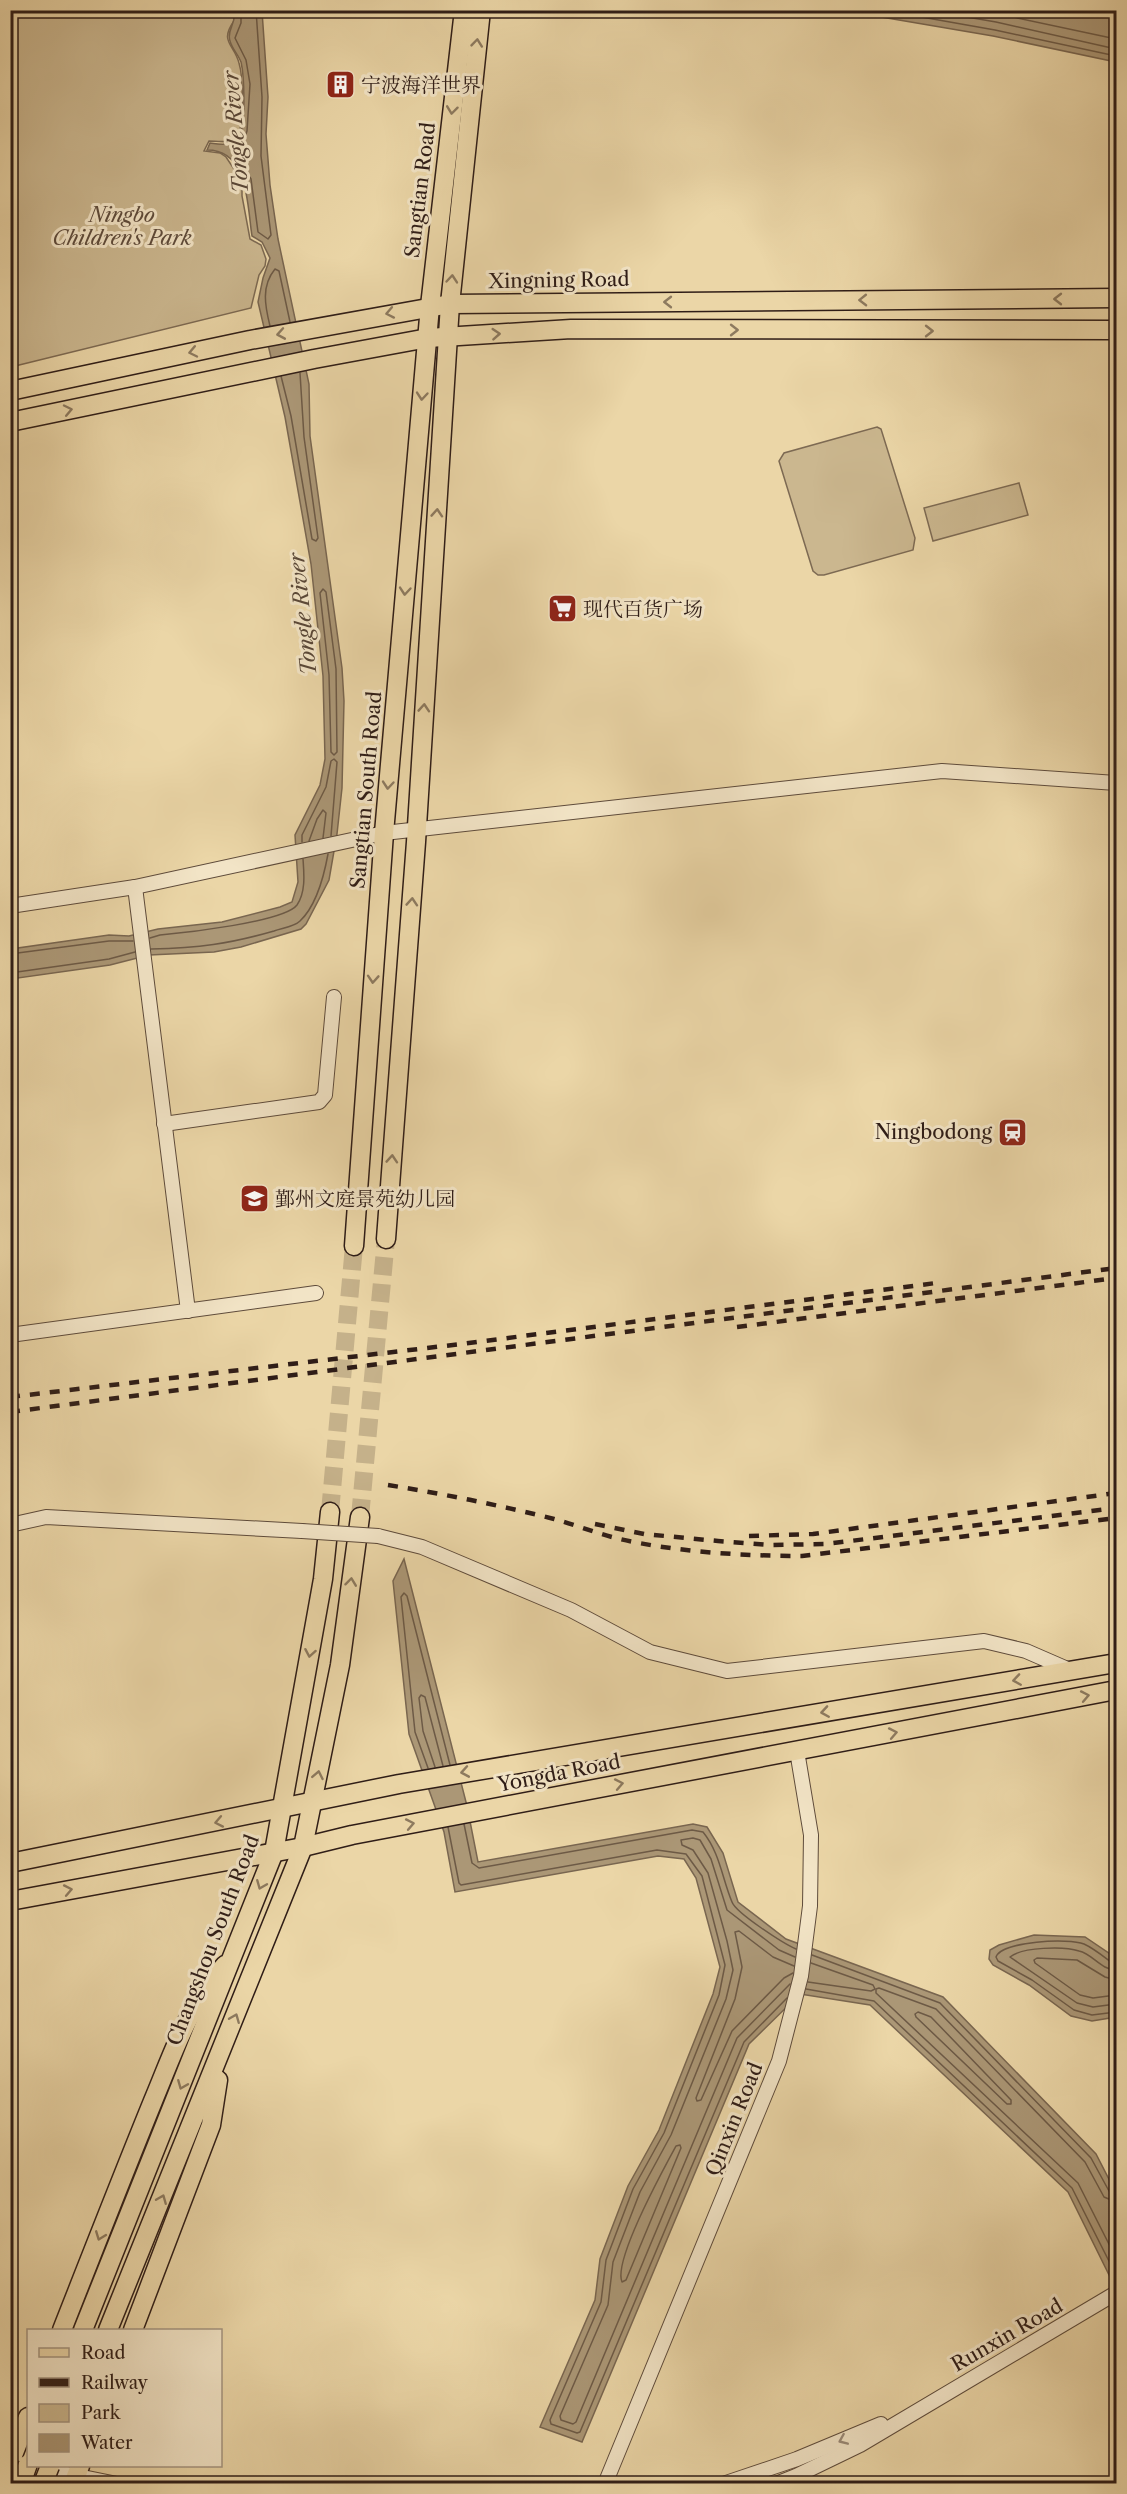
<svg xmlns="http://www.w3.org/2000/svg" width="1127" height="2494" viewBox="0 0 1127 2494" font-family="'Libre Caslon Text','Noto Serif SC',serif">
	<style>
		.green { fill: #cbb78f; stroke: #7d6a53; stroke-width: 1.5 }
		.water { fill: #ab9776; stroke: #796650; stroke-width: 1.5 }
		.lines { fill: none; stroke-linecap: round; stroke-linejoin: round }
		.shore { stroke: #6d5a46; stroke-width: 1.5 }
		.major-tunnel { stroke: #c5b18a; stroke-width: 18; stroke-dasharray: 18 9; stroke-linecap: butt }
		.minor-casing { stroke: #5e4b3b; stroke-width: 16 }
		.major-casing { stroke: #2f1d17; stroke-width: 21 }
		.minor { stroke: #f2e4c6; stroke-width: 14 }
		.major { stroke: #ebd6a7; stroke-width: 18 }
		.rail { stroke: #2f1d17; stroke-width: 4.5; stroke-dasharray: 10 10; stroke-linecap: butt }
		.minor-bridge-casing { stroke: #5e4b3b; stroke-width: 16; stroke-linecap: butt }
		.major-bridge-casing { stroke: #2f1d17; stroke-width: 21; stroke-linecap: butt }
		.minor-bridge { stroke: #f2e4c6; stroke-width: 14 }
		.major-bridge { stroke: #ebd6a7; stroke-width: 18 }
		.oneway { stroke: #8d7a5f }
		.oneway2 { stroke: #9a8a77 }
		.labels { text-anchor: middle; stroke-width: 6; stroke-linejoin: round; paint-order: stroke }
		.poi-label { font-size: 20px; fill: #2f1d17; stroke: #f2e4c6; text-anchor: start }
		.street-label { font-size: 20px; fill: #2f1d17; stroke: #f2e4c6 }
		.park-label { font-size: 20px; font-style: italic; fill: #5e4b3b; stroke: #f2e4c6 }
		.water-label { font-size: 21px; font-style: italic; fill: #5a4838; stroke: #f2e4c6 }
	</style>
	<rect width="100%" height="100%" fill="#ebd6a7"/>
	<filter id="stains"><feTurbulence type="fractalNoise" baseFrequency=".00333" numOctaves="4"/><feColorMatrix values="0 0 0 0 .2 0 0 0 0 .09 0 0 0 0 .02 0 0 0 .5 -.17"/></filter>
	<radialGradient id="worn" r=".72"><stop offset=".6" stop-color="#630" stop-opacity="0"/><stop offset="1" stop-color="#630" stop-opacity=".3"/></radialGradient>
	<g class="green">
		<path d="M10,11h224v10c-15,21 0,23 5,42 4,13 6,65 -3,75 -6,6 -20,3 -27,3l-5,10 16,2 6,4 16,24v15l8,43 11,6 5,14 -1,7 -6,9 -8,33 -240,59z"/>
		<polygon points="877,427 881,429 915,538 913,550 824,575 818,575 813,571 779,461 784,453"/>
		<polygon points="1019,483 1028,515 933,541 924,508"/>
	</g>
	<g class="water">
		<path d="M234,11h28l6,86 -2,37 4,51 8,54 31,145 1,52 32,232 2,33 -2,87 -5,46 -8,46 -23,44 -5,5 -60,18 -27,5 -65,3 -39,10 -99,14v-30l98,-14 20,1 29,-7 64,-7 58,-15 12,-5 6,-20 -3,-47 25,-50 5,-26 -2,-83 -12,-112 -26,-147 -27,-115 5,-24 7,-20 -8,-16 -10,-6c-5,-31 -3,-86 -45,-86l3,-7c8,1 19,3 27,-3 10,-10 7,-65 4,-78 -3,-8 -9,-13 -11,-21 -4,-11 7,-18 4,-30z"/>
		<polygon points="846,11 1104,11 1116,13 1116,62 993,36"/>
		<polygon points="404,1559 467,1806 478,1862 693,1824 707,1827 723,1853 738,1902 786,1939 943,1997 1096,2154 1116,2193 1116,2289 1068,2192 870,2005 800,1994 749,2044 582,2442 540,2427 595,2300 600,2259 628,2186 659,2130 713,1994 720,1967 696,1878 684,1859 658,1856 455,1892 444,1832 409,1734 393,1581"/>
		<polygon points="1034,1935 1085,1937 1116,1958 1116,2017 1092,2021 1071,2016 1029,1985 993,1965 989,1959 990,1950 999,1945"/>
	</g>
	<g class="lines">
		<g class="shore">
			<polyline points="241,10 241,23 235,38 246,60 250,84 247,131 243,142 233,151 251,179 258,232 268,239 271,235 261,156 262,97 256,10"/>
			<polyline points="882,10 995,30 1116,56"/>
			<polyline points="926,10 996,22 1116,49"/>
			<polyline points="980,10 1116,39"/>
			<path d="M270,326c-5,-20 -9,-40 5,-57l4,2 11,51"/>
			<polyline points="281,376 291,416 312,539 316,541 318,538 304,437 300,373"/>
			<polygon points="323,589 326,592 336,669 337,752 334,755 331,752 329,675 320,593"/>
			<polyline points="309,841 317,819 323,810 326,813 323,838"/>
			<polyline points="302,842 302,835 326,787 331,761 334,759 337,762 331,836"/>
			<path d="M150,938l10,-3c23,-2 124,-13 137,-30 9,-13 7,-32 6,-46"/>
			<path d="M151,949c47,-1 78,-5 123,-18 8,-3 20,-4 26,-10 17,-16 24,-45 28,-67"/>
			<polyline points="10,954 109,941 133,941"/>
			<polyline points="10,973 109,959 135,952"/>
			<polyline points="435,1767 423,1731 419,1698 421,1695 425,1697 443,1766"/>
			<polyline points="428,1768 415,1732 401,1597 404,1593 407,1596 450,1765"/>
			<path d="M464,1824l8,39 7,5 213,-38 11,2c17,21 19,46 29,70 4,11 52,42 64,47"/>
			<polyline points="448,1827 459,1883 461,1885 657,1850 686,1854 702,1876 725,1965 719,1995 664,2133 633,2189 606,2260 601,2302 550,2420 551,2424 577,2433 580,2432 744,2042 787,1998"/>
			<polyline points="812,1955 940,2003 1091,2158 1109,2191 1116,2194"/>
			<path d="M1116,1963l-5,-1c-8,-6 -18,-14 -27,-18 -15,-6 -82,-3 -88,13l2,4 34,19 42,30 18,5 24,-3"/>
			<path d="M1116,1970c-15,0 -23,-16 -37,-19 -15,-5 -57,-4 -69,6l67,46 16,4 23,-3"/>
			<polyline points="793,1973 784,1978 732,2031 701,2100 697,2101 696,2098 735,1999 742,1967 735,1932 739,1931 773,1957 794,1966"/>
			<polyline points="1116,1980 1105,1977 1077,1960 1037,1958 1034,1960 1035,1963 1080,1995 1093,1998 1116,1995"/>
			<polyline points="808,1982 871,1991 875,1989 873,1985 811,1963"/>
			<polyline points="790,1984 737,2038 576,2422 573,2424 561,2420 560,2416 608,2305 613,2262 640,2192 671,2135 726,1999 733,1970 727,1941 708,1873 693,1850 682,1845 681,1840 693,1838 700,1840 711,1859 727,1910 779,1950 795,1957"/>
			<polyline points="806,1989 874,2001 1072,2188 1116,2275"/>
			<polygon points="918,2012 931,2017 1011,2100 1011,2104 1007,2104 916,2017 915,2014"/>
			<path d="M680,2145l1,3 -55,132 -4,2c-9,-21 42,-114 54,-136z"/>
			<polyline points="1116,2202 1104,2197 1085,2162 936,2009 879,1988 876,1989 876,1993 1078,2183 1116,2258"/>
		</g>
		<g class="major-tunnel">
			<polyline points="330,1512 354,1246"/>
			<polyline points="360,1517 386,1239"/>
		</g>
		<defs>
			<g id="minor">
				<polyline points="135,887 188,1311"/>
				<polyline points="10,906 135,887 384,833 942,771 1116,783"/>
				<polyline points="164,1124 319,1102 325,1095 334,997"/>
				<polyline points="10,1335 316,1293"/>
				<polyline points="10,1525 46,1517 302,1531"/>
				<polyline points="378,1536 422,1547 571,1610 650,1652 727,1671 984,1641 1026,1651 1072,1671"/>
				<polyline points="19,2464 117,2484"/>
				<polyline points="605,2484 779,2061 801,1976 810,1906 811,1835 797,1751"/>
				<polyline points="723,2484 797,2459 881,2424"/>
				<polyline points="776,2484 796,2476 860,2445 1116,2293"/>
			</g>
			<g id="major">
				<polyline points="10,391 250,340 450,304 1116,298"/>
				<polyline points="10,422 314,359 428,338 571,329 1116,330"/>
				<polyline points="386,1239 416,842 450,304 481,10"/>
				<polyline points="354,1246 384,833 430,306 464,10"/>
				<polyline points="10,1863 399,1784 1116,1663"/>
				<polyline points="10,1901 303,1847 352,1835 1116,1690"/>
				<path d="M62,2330c30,-76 60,-153 91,-229 21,-50 35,-95 72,-136"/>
				<polyline points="83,2330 274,1852 323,1579 330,1512"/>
				<polyline points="108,2330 303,1847 340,1665 360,1517"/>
				<polyline points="133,2330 211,2125 218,2080"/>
				<polyline points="10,2463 28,2417"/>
				<polyline points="73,2484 80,2466"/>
			</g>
		</defs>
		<use href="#minor" class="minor-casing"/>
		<use href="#major" class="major-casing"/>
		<use href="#minor" class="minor"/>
		<use href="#major" class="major"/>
		<g class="rail">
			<polyline points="737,1327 1116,1278"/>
			<polyline points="10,1397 461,1344 936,1283"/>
			<polyline points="10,1412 1116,1268"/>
			<path d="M388,1485c56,9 111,20 166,34 22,6 44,15 66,20 56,13 124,17 182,17l314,-38"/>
			<polyline points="595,1524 644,1534 718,1541 771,1545 826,1544 1116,1508"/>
			<polyline points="749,1536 813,1534 1116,1493"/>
		</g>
		<defs>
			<polyline id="minor-bridge" points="302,1531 378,1536"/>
			<g id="major-bridge">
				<polyline points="21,2484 28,2464"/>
				<polyline points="43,2484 50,2466"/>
			</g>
		</defs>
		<use href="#minor-bridge" class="minor-bridge-casing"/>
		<use href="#major-bridge" class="major-bridge-casing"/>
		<use href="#minor-bridge" class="minor-bridge"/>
		<use href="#major-bridge" class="major-bridge"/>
	</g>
	<defs><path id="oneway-chevron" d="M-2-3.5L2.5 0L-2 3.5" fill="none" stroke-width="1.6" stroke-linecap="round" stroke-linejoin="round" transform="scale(1.5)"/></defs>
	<g class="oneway">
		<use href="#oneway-chevron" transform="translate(477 43) rotate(-84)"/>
		<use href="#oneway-chevron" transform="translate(452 110) rotate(97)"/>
		<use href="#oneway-chevron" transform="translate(452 279) rotate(-85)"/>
		<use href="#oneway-chevron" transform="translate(1058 299) rotate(180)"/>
		<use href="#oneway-chevron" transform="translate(863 300) rotate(179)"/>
		<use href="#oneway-chevron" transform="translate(668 302) rotate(-180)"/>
		<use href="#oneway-chevron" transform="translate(390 313) rotate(169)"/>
		<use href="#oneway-chevron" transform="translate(734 330)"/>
		<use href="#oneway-chevron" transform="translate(929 331)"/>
		<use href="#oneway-chevron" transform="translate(281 334) rotate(170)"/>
		<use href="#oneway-chevron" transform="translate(496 334) rotate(-4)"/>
		<use href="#oneway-chevron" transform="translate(193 352) rotate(168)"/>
		<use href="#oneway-chevron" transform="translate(422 396) rotate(95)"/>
		<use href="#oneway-chevron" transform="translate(68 410) rotate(-12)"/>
		<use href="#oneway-chevron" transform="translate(437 513) rotate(-86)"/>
		<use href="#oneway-chevron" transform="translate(405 591) rotate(95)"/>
		<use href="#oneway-chevron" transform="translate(424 708) rotate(-86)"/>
		<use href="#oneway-chevron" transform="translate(388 785) rotate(95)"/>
		<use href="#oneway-chevron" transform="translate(412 902) rotate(-86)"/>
		<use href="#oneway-chevron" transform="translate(373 979) rotate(94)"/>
		<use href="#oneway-chevron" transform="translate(392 1159) rotate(-86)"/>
		<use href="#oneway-chevron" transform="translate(351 1582) rotate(-83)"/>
		<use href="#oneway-chevron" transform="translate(310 1653) rotate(100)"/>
		<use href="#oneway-chevron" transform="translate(1017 1680) rotate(171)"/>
		<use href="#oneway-chevron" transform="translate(1085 1696) rotate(-11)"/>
		<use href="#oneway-chevron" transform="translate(825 1712) rotate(171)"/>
		<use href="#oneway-chevron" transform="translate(893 1733) rotate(-11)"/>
		<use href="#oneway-chevron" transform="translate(465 1772) rotate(170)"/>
		<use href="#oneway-chevron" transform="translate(318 1775) rotate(-79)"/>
		<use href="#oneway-chevron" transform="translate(619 1784) rotate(-11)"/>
		<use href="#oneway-chevron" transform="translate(219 1822) rotate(169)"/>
		<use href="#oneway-chevron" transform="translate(410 1824) rotate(-11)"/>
		<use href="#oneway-chevron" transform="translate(261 1885) rotate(112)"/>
		<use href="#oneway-chevron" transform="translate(68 1890) rotate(-11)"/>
		<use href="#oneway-chevron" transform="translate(235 2018) rotate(-68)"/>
		<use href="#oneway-chevron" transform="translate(182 2085) rotate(112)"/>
		<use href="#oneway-chevron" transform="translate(162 2199) rotate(-68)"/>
		<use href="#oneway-chevron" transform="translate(100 2236) rotate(111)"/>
	</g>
	<use class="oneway2" href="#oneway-chevron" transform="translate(843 2440) rotate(157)"/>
	<defs>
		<symbol id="building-square" viewBox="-11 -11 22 22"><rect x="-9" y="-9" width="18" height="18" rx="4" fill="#8f2418" stroke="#f2e4c6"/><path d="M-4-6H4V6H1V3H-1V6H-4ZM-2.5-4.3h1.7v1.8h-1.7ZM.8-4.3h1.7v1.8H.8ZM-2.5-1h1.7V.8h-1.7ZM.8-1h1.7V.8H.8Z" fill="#fff"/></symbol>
		<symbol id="supermarket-square" viewBox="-11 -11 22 22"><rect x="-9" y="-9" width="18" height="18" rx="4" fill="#8f2418" stroke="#f2e4c6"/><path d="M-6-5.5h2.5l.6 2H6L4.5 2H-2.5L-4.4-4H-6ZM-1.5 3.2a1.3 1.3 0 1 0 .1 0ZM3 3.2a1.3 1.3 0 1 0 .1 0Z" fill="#fff"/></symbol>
		<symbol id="station-square" viewBox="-11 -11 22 22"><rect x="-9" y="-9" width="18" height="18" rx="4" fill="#8f2418" stroke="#f2e4c6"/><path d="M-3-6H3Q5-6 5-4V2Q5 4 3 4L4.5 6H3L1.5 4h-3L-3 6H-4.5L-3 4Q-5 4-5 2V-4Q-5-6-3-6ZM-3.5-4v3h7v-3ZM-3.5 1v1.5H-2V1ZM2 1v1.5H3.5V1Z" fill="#fff"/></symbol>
		<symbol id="school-square" viewBox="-11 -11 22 22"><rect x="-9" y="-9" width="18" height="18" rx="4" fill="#8f2418" stroke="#f2e4c6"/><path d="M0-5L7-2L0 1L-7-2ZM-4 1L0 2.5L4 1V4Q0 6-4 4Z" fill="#fff"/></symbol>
	</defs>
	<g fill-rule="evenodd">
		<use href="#building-square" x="324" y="68" width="33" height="33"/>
		<use href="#supermarket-square" x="546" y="592" width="33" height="33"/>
		<use href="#station-square" x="996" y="1116" width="33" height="33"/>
		<use href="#school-square" x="238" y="1182" width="33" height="33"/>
	</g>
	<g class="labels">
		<g class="poi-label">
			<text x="361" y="92">宁波海洋世界</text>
			<text x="583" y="616">现代百货广场</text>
			<text x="992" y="1139" text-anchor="end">Ningbodong</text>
			<text x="275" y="1206">鄞州文庭景苑幼儿园</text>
		</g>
		<g class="street-label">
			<text transform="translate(420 190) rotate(-83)" y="7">Sangtian Road</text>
			<text transform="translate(559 280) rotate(-1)" y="7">Xingning Road</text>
			<text transform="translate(366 790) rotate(-85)" y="7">Sangtian South Road</text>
			<text transform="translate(559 1773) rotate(-11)" y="7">Yongda Road</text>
			<text transform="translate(213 1940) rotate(-69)" y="7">Changshou South Road</text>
			<text transform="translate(734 2119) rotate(-68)" y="7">Qinxin Road</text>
			<text transform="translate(1007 2335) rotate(-30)" y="7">Runxin Road</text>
		</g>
		<g class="park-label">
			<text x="122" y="222">Ningbo<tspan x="122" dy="23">Children's Park</tspan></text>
		</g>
		<g class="water-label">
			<text transform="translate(236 132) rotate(-95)" y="7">Tongle River</text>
			<text transform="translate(303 614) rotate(-96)" y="7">Tongle River</text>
		</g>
	</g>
	<rect width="1127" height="2494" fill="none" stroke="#ebd6a7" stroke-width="36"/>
	<rect x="12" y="12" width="1103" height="2470" fill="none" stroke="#2f1d17" stroke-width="3"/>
	<rect x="18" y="18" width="1091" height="2458" fill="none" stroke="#2f1d17" stroke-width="1.5"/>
	<rect x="27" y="2329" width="195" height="138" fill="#f2e4c6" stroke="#a49480" stroke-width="1.5"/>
	<rect x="39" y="2348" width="30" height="9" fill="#ebd6a7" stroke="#a49480" stroke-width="1.5"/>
	<text x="81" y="2359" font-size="18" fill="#2f1d17">Road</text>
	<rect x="39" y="2378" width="30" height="9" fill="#2f1d17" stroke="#a49480" stroke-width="1.5"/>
	<text x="81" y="2389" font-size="18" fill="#2f1d17">Railway</text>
	<rect x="39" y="2404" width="30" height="18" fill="#cbb78f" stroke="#a49480" stroke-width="1.5"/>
	<text x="81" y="2419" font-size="18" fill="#2f1d17">Park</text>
	<rect x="39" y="2434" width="30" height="18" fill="#ab9776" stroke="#a49480" stroke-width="1.5"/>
	<text x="81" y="2449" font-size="18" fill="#2f1d17">Water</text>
	<rect width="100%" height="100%" filter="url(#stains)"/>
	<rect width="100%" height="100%" fill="url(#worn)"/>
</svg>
